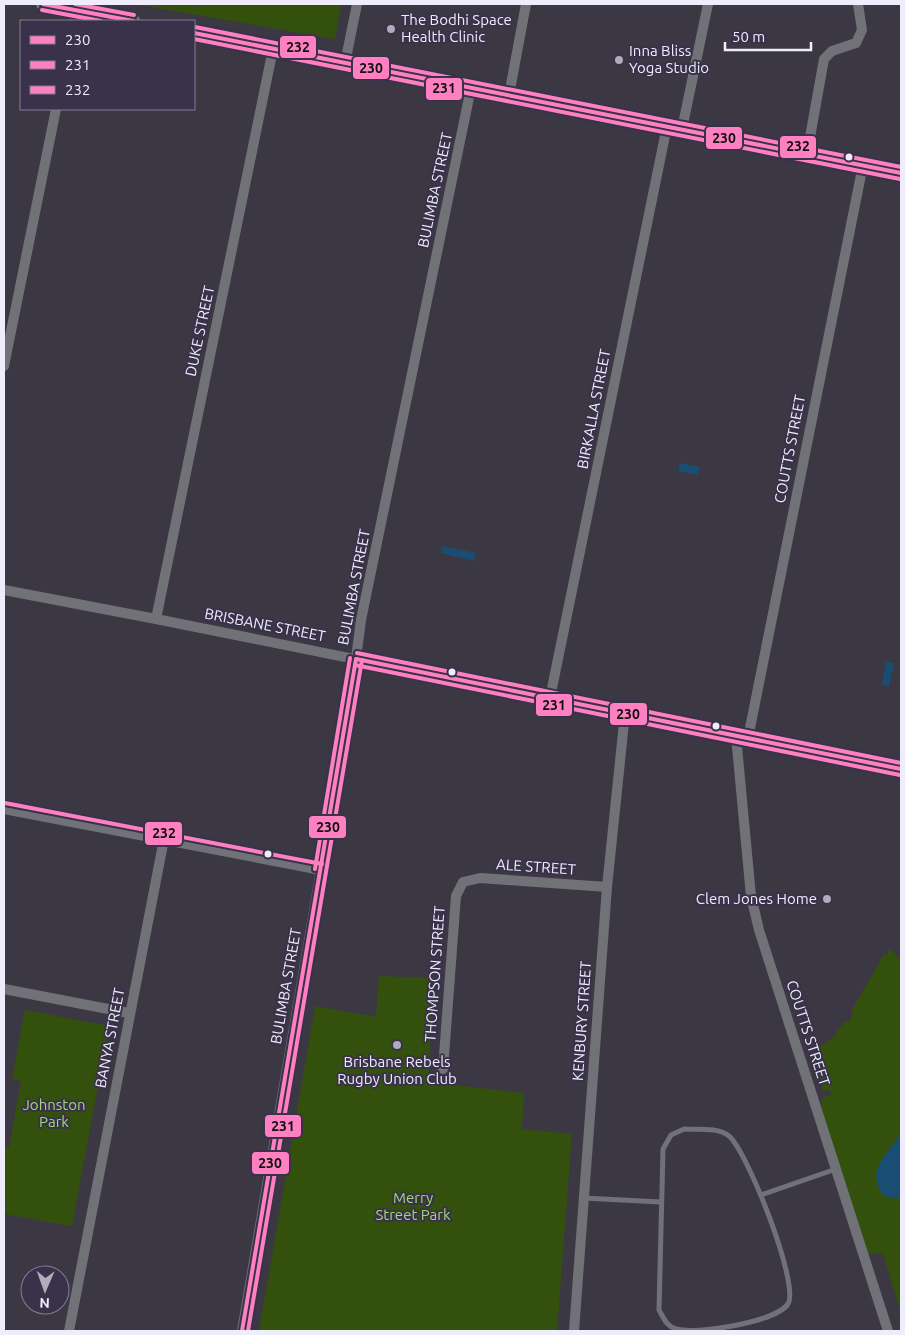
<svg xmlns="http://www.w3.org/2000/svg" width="905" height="1335" viewBox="0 0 905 1335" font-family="Ubuntu,sans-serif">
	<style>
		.green { fill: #33510d }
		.water { fill: #1a4d73 }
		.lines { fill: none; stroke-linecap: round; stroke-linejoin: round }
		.lane { stroke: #717277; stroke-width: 5 }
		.street { stroke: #717277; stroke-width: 10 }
		.secondary { stroke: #75747b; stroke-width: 14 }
		.bus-1-casing { stroke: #39324a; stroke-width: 8 }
		.bus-2-casing { stroke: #39324a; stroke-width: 8 }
		.bus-3-casing { stroke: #39324a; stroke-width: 8 }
		.bus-1 { stroke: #ff80c0; stroke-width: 4 }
		.bus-2 { stroke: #ff80c0; stroke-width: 4 }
		.bus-3 { stroke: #ff80c0; stroke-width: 4 }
		.poi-dot { fill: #b0adbb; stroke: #39324a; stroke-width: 2 }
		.bus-dot { fill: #efecfb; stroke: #39324a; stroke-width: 2 }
		.labels { text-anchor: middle; stroke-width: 4; stroke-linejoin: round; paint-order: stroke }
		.poi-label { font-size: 15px; fill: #efecfb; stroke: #39324a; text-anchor: start }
		.street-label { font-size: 15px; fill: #efecfb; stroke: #39324a }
		.park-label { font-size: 15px; fill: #a2d874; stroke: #39324a }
		.line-badge { stroke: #39324a; stroke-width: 2 }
		.pale-badge-label { font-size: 14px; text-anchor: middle; font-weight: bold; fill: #111 }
	</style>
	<rect width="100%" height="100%" fill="#3b3844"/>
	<g class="green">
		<polygon points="134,4 341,4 335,39"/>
		<path d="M890,949l11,11v354l-18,-60 -15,-1 -47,-146 2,-10 9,-2 -2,-5 -7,1c-7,-17 -7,-28 -2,-46 13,-4 15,-14 24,-23h4l4,-8 -2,-2 33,-58 2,2z"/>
		<polygon points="379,976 434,978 428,1082 524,1093 522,1129 572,1134 557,1331 259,1331 315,1006 376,1017"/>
		<polygon points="25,1010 109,1026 72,1226 4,1214 4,1147 9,1148 21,1081 12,1079"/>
	</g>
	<g class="water">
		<polygon points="680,463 700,467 698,475 678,471"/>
		<polygon points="442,546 476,553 474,561 441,553"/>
		<polygon points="886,662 894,663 889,686 882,684"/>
		<path d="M901,1133v64c-19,7 -30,-15 -22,-32 5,-11 16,-21 22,-32z"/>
	</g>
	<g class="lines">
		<g class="lane">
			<path d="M684,1129c13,1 34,-2 45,7 18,15 71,148 59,168 -12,18 -92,31 -112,25 -10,-3 -12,-11 -17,-19l4,-161 8,-14z"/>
			<polyline points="761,1195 836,1169"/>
			<polyline points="584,1198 660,1202"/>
		</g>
		<g class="street">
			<polyline points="74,21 76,10"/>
			<polyline points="345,63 357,4"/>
			<polyline points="509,95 526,4"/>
			<polyline points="682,129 708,4"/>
			<polyline points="807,154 824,59 832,51 856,43 862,30 858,4"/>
			<polyline points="4,366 56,109"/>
			<polyline points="4,590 156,619 901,769"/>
			<polyline points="156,619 273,49"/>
			<polyline points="550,698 667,126"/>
			<polyline points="736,736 751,896 759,930 888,1331"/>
			<polyline points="748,738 863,165"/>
			<polyline points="4,809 321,870"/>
			<polyline points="4,989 129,1013"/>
			<polyline points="443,1069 456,896 463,882 480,878 607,887"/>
			<polyline points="69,1331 164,839"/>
			<polyline points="242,1331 352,689 361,620 471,88"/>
			<polyline points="574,1331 607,887 625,713"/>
		</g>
		<g class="secondary">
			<polyline points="43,4 133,21"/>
			<polyline points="194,33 901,173"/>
		</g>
		<defs>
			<g id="bus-1">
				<polyline points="43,4 133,21"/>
				<polyline points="194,33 901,173"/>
				<polyline points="356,659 901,769"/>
				<polyline points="242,1331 356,659"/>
			</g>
			<g id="bus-2">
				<polyline points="42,10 101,21"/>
				<polyline points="194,39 900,179"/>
				<polyline points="355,665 900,775"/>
				<polyline points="248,1331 362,660"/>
			</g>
			<g id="bus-3">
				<polyline points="75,4 134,15"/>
				<polyline points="195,27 901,167"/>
				<polyline points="357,653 901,763"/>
				<polyline points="5,803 322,864"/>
				<polyline points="315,869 350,658"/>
			</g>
		</defs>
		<use href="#bus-1" class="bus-1-casing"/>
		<use href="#bus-2" class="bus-2-casing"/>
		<use href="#bus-3" class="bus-3-casing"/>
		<use href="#bus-1" class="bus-1"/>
		<use href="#bus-2" class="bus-2"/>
		<use href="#bus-3" class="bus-3"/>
	</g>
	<g class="poi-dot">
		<circle cx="391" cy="29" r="5"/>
		<circle cx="619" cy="60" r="5"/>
		<circle cx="827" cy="899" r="5"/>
		<circle cx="397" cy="1045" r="5"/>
	</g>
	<g class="bus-dot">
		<circle cx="849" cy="157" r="4.5"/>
		<circle cx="452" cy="672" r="4.5"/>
		<circle cx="716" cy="726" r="4.5"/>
		<circle cx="268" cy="854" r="4.5"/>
	</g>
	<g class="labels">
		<g class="poi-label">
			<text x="401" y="25">The Bodhi Space<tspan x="401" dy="17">Health Clinic</tspan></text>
			<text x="629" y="56">Inna Bliss<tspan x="629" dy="17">Yoga Studio</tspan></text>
			<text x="817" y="904" text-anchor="end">Clem Jones Home</text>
			<text x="397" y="1067" text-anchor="middle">Brisbane Rebels<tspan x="397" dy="17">Rugby Union Club</tspan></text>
		</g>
		<g class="street-label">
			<text transform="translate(435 190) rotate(-78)" y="5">BULIMBA STREET</text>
			<text transform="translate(200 331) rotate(-78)" y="5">DUKE STREET</text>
			<text transform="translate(594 409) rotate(-79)" y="5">BIRKALLA STREET</text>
			<text transform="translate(790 449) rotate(-79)" y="5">COUTTS STREET</text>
			<text transform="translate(354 587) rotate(-79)" y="5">BULIMBA STREET</text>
			<text transform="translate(265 625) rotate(11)" y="5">BRISBANE STREET</text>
			<text transform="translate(536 867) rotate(4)" y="5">ALE STREET</text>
			<text transform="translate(435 974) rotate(-86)" y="5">THOMPSON STREET</text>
			<text transform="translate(286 986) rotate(-80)" y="5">BULIMBA STREET</text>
			<text transform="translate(582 1021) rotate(-86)" y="5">KENBURY STREET</text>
			<text transform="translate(808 1033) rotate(72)" y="5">COUTTS STREET</text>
			<text transform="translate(110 1038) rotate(-79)" y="5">BANYA STREET</text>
		</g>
		<g class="park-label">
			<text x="54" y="1110">Johnston<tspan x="54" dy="17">Park</tspan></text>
			<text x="413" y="1203">Merry<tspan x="413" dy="17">Street Park</tspan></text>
		</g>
	</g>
	<g class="line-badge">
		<rect x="279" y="35" width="38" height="24" rx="5" fill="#ff80c0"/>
		<rect x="352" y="56" width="38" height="24" rx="5" fill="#ff80c0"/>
		<rect x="425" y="77" width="38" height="24" rx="5" fill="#ff80c0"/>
		<rect x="705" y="126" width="38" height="24" rx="5" fill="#ff80c0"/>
		<rect x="779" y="135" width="38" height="24" rx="5" fill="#ff80c0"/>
		<rect x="535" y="693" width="38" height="24" rx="5" fill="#ff80c0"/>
		<rect x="609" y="702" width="39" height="24" rx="5" fill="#ff80c0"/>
		<rect x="308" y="815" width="39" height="24" rx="5" fill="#ff80c0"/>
		<rect x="144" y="821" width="39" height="25" rx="5" fill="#ff80c0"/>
		<rect x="264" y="1114" width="38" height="24" rx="5" fill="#ff80c0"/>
		<rect x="251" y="1151" width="39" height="24" rx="5" fill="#ff80c0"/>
	</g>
	<g class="pale-badge-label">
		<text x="298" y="52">232</text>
		<text x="371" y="73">230</text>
		<text x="444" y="93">231</text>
		<text x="724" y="143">230</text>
		<text x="798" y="151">232</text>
		<text x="554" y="710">231</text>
		<text x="628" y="719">230</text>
		<text x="328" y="832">230</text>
		<text x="164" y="838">232</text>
		<text x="283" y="1131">231</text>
		<text x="270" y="1168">230</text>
	</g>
	<rect width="905" height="1335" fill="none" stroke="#efecfb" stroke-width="10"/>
	<rect x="20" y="20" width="175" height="90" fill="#39324a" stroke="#827c91"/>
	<rect x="30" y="36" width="25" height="8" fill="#ff80c0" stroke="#827c91"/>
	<text x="65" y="45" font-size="15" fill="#efecfb">230</text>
	<rect x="30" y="61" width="25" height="8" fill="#ff80c0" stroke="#827c91"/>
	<text x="65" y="70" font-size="15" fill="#efecfb">231</text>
	<rect x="30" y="86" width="25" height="8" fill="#ff80c0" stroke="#827c91"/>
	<text x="65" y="95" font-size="15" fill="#efecfb">232</text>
	<g transform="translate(45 1290) rotate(182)"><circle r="24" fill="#39324a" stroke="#827c91"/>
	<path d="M0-4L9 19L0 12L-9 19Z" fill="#b0adbb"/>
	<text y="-8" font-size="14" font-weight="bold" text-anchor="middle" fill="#efecfb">N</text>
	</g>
	<path d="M725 42v8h86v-8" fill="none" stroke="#efecfb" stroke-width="2.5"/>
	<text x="732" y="42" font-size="15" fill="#efecfb" stroke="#39324a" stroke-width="4" paint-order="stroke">50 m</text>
</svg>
